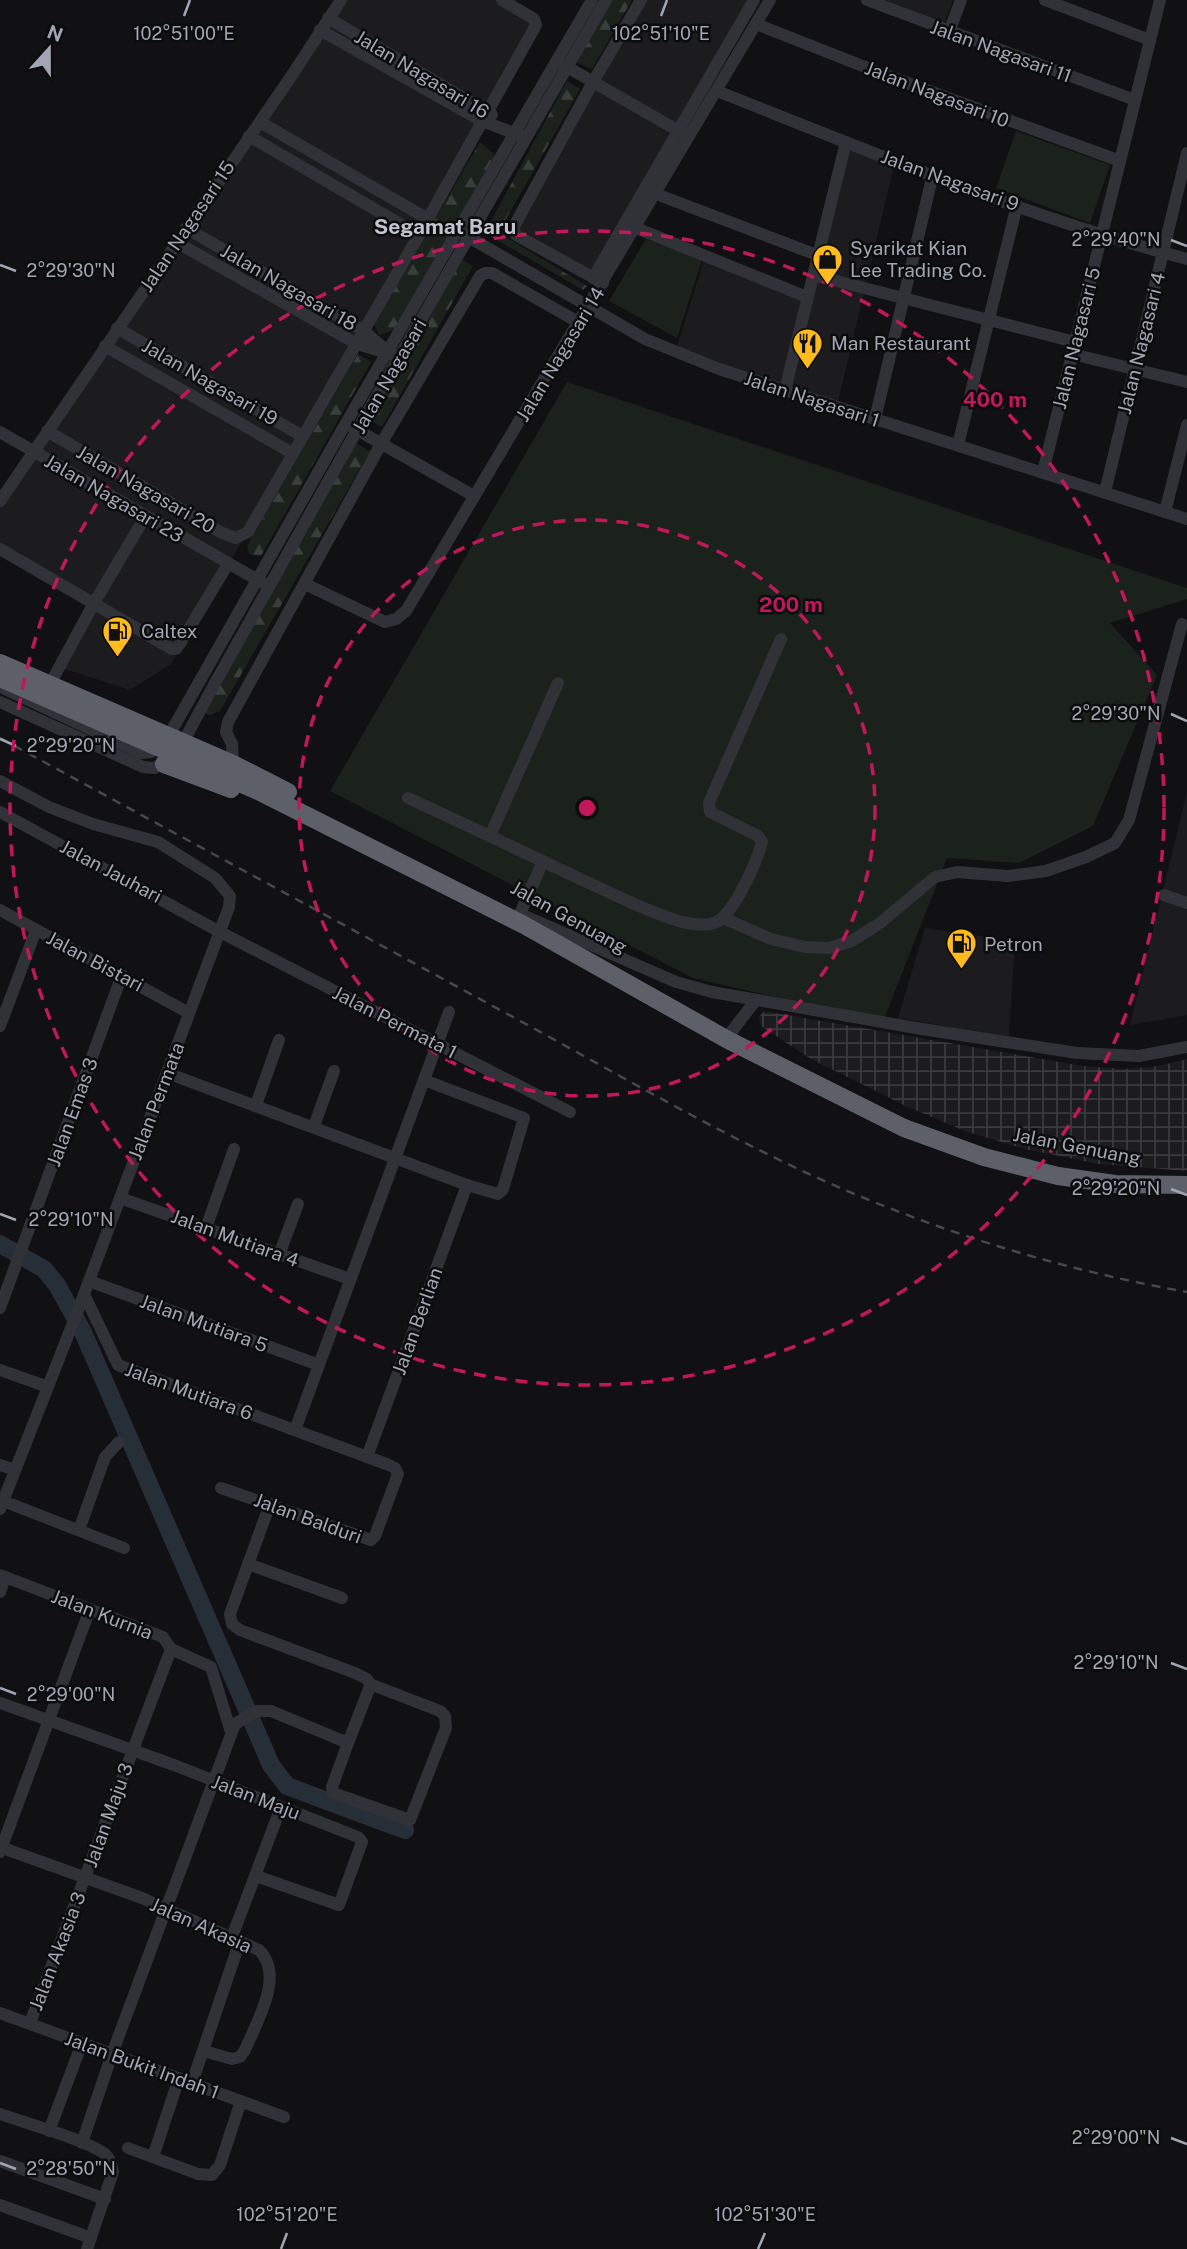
<svg xmlns="http://www.w3.org/2000/svg" width="1187" height="2249" viewBox="0 0 1187 2249" font-family="'Public Sans',sans-serif">
	<style>
		.built { fill: #1c1c1f }
		.industrial { fill: url(#industrial-grid) }
		.grass { fill: #1b221c }
		.forest { fill: url(#forest-firs) }
		.lines { fill: none; stroke-linecap: round; stroke-linejoin: round }
		.river { stroke: #262f37; stroke-width: 18 }
		.minor { stroke: #313238; stroke-width: 12 }
		.highway { stroke: #5d6069; stroke-width: 18 }
		.rail { stroke: #46484f; stroke-width: 2.5; stroke-dasharray: 9 7; stroke-linecap: butt }
		.ticks { fill: none; stroke: #a0a6b4; stroke-width: 2.5 }
		.ring { fill: none; stroke: #c2185b; stroke-width: 3.5; stroke-dasharray: 12 9 }
		.labels { text-anchor: middle; stroke-width: 5; stroke-linejoin: round; paint-order: stroke }
		.street-label { font-size: 19px; fill: #a0a6b4; stroke: #0c0c0d }
		.poi-label { font-size: 19px; fill: #a0a6b4; stroke: #0c0c0d; text-anchor: start }
		.neighbourhood-label { font-size: 21px; font-weight: bold; fill: #c2c5d0; stroke: #0c0c0d }
		.ticks-label { font-size: 18px; text-anchor: middle; fill: #a0a6b4; stroke: #0c0c0d; stroke-width: 5; stroke-linejoin: round; paint-order: stroke }
		.centre { fill: #c2185b; stroke: #0c0c0d; stroke-width: 3.5 }
		.ring-label { font-size: 21px; text-anchor: middle; font-weight: bold; fill: #c2185b; stroke: #0c0c0d; stroke-width: 5; stroke-linejoin: round; paint-order: stroke }
	</style>
	<defs>
		<pattern id="industrial-grid" width="8" height="8" patternUnits="userSpaceOnUse" patternTransform="scale(1.75)"><rect width="8" height="8" fill="#1c1c1f"/><path d="M0 4h8M4 0v8" fill="none" stroke="#3a3a3d"/></pattern>
		<pattern id="forest-firs" width="22" height="20" patternUnits="userSpaceOnUse" patternTransform="scale(1.75)"><rect width="22" height="20" fill="#1b221c"/><path d="M5 1l3.5 6h-7zM16 11l3.5 6h-7z" fill="#393f3b"/></pattern>
	</defs>
	<rect width="100%" height="100%" fill="#111012"/>
	<g class="built">
		<polygon points="336,0 509,0 539,27 171,664 130,690 55,666 89,604 0,553 0,496"/>
		<polygon points="636,0 758,0 594,282 514,237"/>
		<polygon points="885,0 953,0 944,24"/>
		<polygon points="842,146 894,165 838,402 676,349 704,260 803,299"/>
		<polygon points="1187,792 1187,1015 1130,1025"/>
		<polygon points="925,928 1015,941 1009,1037 898,1018"/>
	</g>
	<polygon class="industrial" points="764,1011 1083,1066 1125,1069 1159,1066 1187,1059 1187,1171 1099,1164 1025,1149 965,1131 908,1107 811,1059 761,1026 759,1017"/>
	<g class="grass">
		<polygon points="1016,131 1110,165 1090,223 996,188"/>
		<polygon points="646,239 702,260 677,338 609,301"/>
		<polygon points="567,382 1187,588 1187,599 1110,623 1157,675 1093,826 1019,863 947,858 883,1022 693,978 330,791"/>
	</g>
	<g class="forest">
		<polygon points="611,0 632,0 592,69 576,62"/>
		<polygon points="567,81 580,89 502,226 504,236 587,286 583,290 492,237 491,221"/>
		<polygon points="480,142 495,155 394,330 379,335 374,324"/>
		<polygon points="461,259 473,266 382,427 368,419"/>
		<polygon points="358,354 371,362 261,556 249,554 247,546"/>
		<polygon points="355,443 370,451 220,711 211,715 206,714 205,709"/>
	</g>
	<g class="lines">
		<polyline class="river" points="0,1244 44,1269 57,1285 83,1332 271,1765 287,1786 405,1830"/>
		<g class="minor">
			<polyline points="867,0 1135,100"/>
			<polyline points="1045,0 1150,40"/>
			<polyline points="328,18 492,115"/>
			<polyline points="756,24 883,74 1120,161"/>
			<polyline points="320,30 482,121 522,136"/>
			<polyline points="949,32 961,0"/>
			<polyline points="560,63 684,134"/>
			<path d="M717,91c154,61 309,126 470,168"/>
			<polyline points="260,122 428,219"/>
			<polyline points="249,136 419,235"/>
			<polyline points="656,194 817,255"/>
			<polyline points="186,228 364,331 386,350"/>
			<polyline points="636,228 807,297"/>
			<polyline points="465,235 645,339 719,369 1187,519"/>
			<polyline points="176,242 357,344 394,355"/>
			<polyline points="813,275 1075,342"/>
			<polyline points="593,278 754,0"/>
			<polyline points="603,283 516,235 513,228 593,82 641,0"/>
			<polyline points="117,328 302,436"/>
			<polyline points="105,346 292,453"/>
			<polyline points="1072,354 1187,382"/>
			<polyline points="785,390 846,142"/>
			<polyline points="875,419 933,174"/>
			<polyline points="352,427 474,496"/>
			<polyline points="47,431 222,533 236,538 248,532 419,235 536,25 534,19 502,0"/>
			<polyline points="0,432 263,583"/>
			<polyline points="958,445 1017,205"/>
			<polyline points="1043,472 1160,0"/>
			<polyline points="1105,492 1187,153"/>
			<polyline points="0,501 292,75 341,0"/>
			<polyline points="1165,512 1187,425"/>
			<polyline points="0,549 172,649 176,649 181,642 228,564"/>
			<polyline points="305,584 385,622 396,619 406,611 770,0"/>
			<polyline points="49,686 94,603 145,517"/>
			<polyline points="3,688 141,753 151,752 168,737 346,423 592,0"/>
			<polyline points="0,702 143,767 154,768 169,761"/>
			<polyline points="180,748 215,683 357,430 606,0"/>
			<polyline points="233,764 232,744 226,732 228,722 381,444 480,276 485,273 492,273 578,322"/>
			<polyline points="0,781 49,807 93,824 158,842 215,878 230,896 229,907 80,1305 0,1509"/>
			<path d="M408,798c57,26 113,53 170,80 34,15 69,34 104,44 10,2 22,4 32,1 19,-6 43,-62 48,-81l-4,-6 -48,-24 -1,-9 72,-164"/>
			<polyline points="0,812 220,932 570,1112"/>
			<polyline points="490,836 558,683"/>
			<polyline points="543,861 520,914 676,982 712,992 916,1028 1077,1053 1139,1056 1187,1047"/>
			<polyline points="1164,895 1187,903"/>
			<polyline points="0,910 189,1013"/>
			<polyline points="723,918 771,939 805,947 829,948 852,941 880,923 935,877 957,872 1008,876 1046,871 1086,857 1115,843 1129,820 1182,624"/>
			<polyline points="0,1026 36,930"/>
			<polyline points="728,1040 732,1031 756,1000"/>
			<polyline points="167,1073 467,1185 498,1194 503,1189 524,1118 424,1080"/>
			<polyline points="256,1105 279,1040"/>
			<polyline points="314,1126 334,1071"/>
			<polyline points="120,1198 350,1279"/>
			<polyline points="206,1228 234,1149"/>
			<polyline points="279,1255 298,1204"/>
			<polyline points="89,1281 319,1365"/>
			<polyline points="84,1294 118,1365 389,1465 395,1468 398,1474 375,1536 371,1540 221,1488"/>
			<polyline points="0,1308 122,975"/>
			<polyline points="0,1370 48,1387"/>
			<polyline points="295,1430 449,1012"/>
			<polyline points="367,1457 467,1185"/>
			<polyline points="0,1465 15,1470"/>
			<polyline points="3,1501 124,1548"/>
			<polyline points="79,1530 105,1457 119,1442"/>
			<polyline points="248,1564 342,1598"/>
			<polyline points="0,1575 163,1637 171,1649 211,1667 231,1732"/>
			<polyline points="0,1592 5,1577"/>
			<polyline points="0,1703 174,1765 358,1837 362,1842 339,1905 256,1876"/>
			<polyline points="348,1743 332,1787 333,1793 410,1820 446,1728 445,1716 440,1711 370,1684"/>
			<path d="M0,1847l142,51 117,52c26,26 -2,71 -14,100l-5,7 -8,2 -28,-8"/>
			<polyline points="0,1852 90,1609"/>
			<polyline points="232,1937 281,1807"/>
			<polyline points="0,2013 284,2117"/>
			<polyline points="30,2023 171,1649"/>
			<polyline points="192,2083 240,1941"/>
			<path d="M0,2114c22,8 94,28 107,42 4,5 5,10 6,16l-26,77"/>
			<polyline points="49,2131 82,2043"/>
			<polyline points="82,2143 112,2054 235,1724 257,1711 271,1711 348,1743 369,1689 370,1684 367,1679 355,1673 240,1630 232,1624 230,1614 270,1504"/>
			<polyline points="128,2148 198,2174 212,2175 220,2165 241,2101"/>
			<polyline points="153,2157 179,2078"/>
			<polyline points="0,2161 105,2199"/>
			<polyline points="0,2205 91,2238"/>
		</g>
		<g class="highway">
			<polyline points="0,663 233,764 288,792"/>
			<polyline points="0,678 258,791 524,925 728,1040 904,1128 984,1157 1058,1176 1115,1184 1187,1185"/>
			<polyline points="164,764 231,789"/>
		</g>
		<path class="rail" d="M0,738c167,91 333,181 500,272 102,55 203,115 309,164 120,55 248,95 378,118"/>
	</g>
	<path class="ticks" d="M184,16l6,-16M661,16l6,-16M1171,240l16,6M0,265l16,6M1171,714l16,7M0,739l16,7M1171,1189l16,6M0,1214l16,6M1171,1663l16,6M0,1688l16,6M1171,2138l16,6M0,2163l16,6M281,2249l6,-16M758,2249l7,-16"/>
	<g class="ring">
		<circle cx="587" cy="808" r="288"/>
		<circle cx="587" cy="808" r="577"/>
	</g>
	<defs>
		<symbol id="shop-pin" viewBox="-11 -11 22 30"><path d="M0 17L-7.5 6A9.5 9.5 0 1 1 7.5 6Z" fill="#ffbb1c" stroke="#0c0c0d"/><path d="M-5-2.5h2.3a2.7 3.5 0 0 1 5.4 0H5L5.5 6h-11ZM-1.5-2.5h3a1.5 2.3 0 0 0-3 0Z" fill="#111"/></symbol>
		<symbol id="restaurant-pin" viewBox="-11 -11 22 30"><path d="M0 17L-7.5 6A9.5 9.5 0 1 1 7.5 6Z" fill="#ffbb1c" stroke="#0c0c0d"/><path d="M-5-6h1v4h1v-4h1v4h1v-4h1v5L-1.5 .5V6h-2V.5L-5-1ZM5-6V6H3V1.5H1.5Q1.5-4 5-6Z" fill="#111"/></symbol>
		<symbol id="fuel-pin" viewBox="-11 -11 22 30"><path d="M0 17L-7.5 6A9.5 9.5 0 1 1 7.5 6Z" fill="#ffbb1c" stroke="#0c0c0d"/><path d="M-5.5-6h7V0h2V4h1.3V-2.5L3-4.5l.8-.8L6-3V5H2.5V1h-1V6h-7ZM-4.2-4.7v3.2H.2V-4.7Z" fill="#111"/></symbol>
	</defs>
	<g fill-rule="evenodd">
		<use href="#shop-pin" x="810" y="242" width="35" height="47"/>
		<use href="#restaurant-pin" x="790" y="326" width="35" height="47"/>
		<use href="#fuel-pin" x="100" y="614" width="35" height="47"/>
		<use href="#fuel-pin" x="944" y="926" width="35" height="47"/>
	</g>
	<g class="labels">
		<g class="street-label">
			<text transform="translate(1001 51) rotate(20)" y="7">Jalan Nagasari 11</text>
			<text transform="translate(422 74) rotate(31)" y="7">Jalan Nagasari 16</text>
			<text transform="translate(937 94) rotate(21)" y="7">Jalan Nagasari 10</text>
			<text transform="translate(950 180) rotate(20)" y="7">Jalan Nagasari 9</text>
			<text transform="translate(187 226) rotate(-56)" y="7">Jalan Nagasari 15</text>
			<text transform="translate(289 287) rotate(30)" y="7">Jalan Nagasari 18</text>
			<text transform="translate(1076 338) rotate(-76)" y="7">Jalan Nagasari 5</text>
			<text transform="translate(1141 343) rotate(-76)" y="7">Jalan Nagasari 4</text>
			<text transform="translate(560 354) rotate(-59)" y="7">Jalan Nagasari 14</text>
			<text transform="translate(389 376) rotate(-60)" y="7">Jalan Nagasari</text>
			<text transform="translate(210 382) rotate(30)" y="7">Jalan Nagasari 19</text>
			<text transform="translate(812 399) rotate(18)" y="7">Jalan Nagasari 1</text>
			<text transform="translate(146 489) rotate(30)" y="7">Jalan Nagasari 20</text>
			<text transform="translate(114 498) rotate(30)" y="7">Jalan Nagasari 23</text>
			<text transform="translate(111 871) rotate(28)" y="7">Jalan Jauhari</text>
			<text transform="translate(569 917) rotate(29)" y="7">Jalan Genuang</text>
			<text transform="translate(95 961) rotate(28)" y="7">Jalan Bistari</text>
			<text transform="translate(395 1022) rotate(27)" y="7">Jalan Permata 1</text>
			<text transform="translate(156 1101) rotate(-69)" y="7">Jalan Permata</text>
			<text transform="translate(72 1112) rotate(-70)" y="7">Jalan Emas 3</text>
			<text transform="translate(1077 1146) rotate(11)" y="7">Jalan Genuang</text>
			<text transform="translate(235 1238) rotate(20)" y="7">Jalan Mutiara 4</text>
			<text transform="translate(417 1321) rotate(-70)" y="7">Jalan Berlian</text>
			<text transform="translate(204 1323) rotate(20)" y="7">Jalan Mutiara 5</text>
			<text transform="translate(189 1391) rotate(20)" y="7">Jalan Mutiara 6</text>
			<text transform="translate(308 1518) rotate(20)" y="7">Jalan Balduri</text>
			<text transform="translate(102 1614) rotate(21)" y="7">Jalan Kurnia</text>
			<text transform="translate(256 1797) rotate(21)" y="7">Jalan Maju</text>
			<text transform="translate(108 1815) rotate(-70)" y="7">Jalan Maju 3</text>
			<text transform="translate(201 1925) rotate(24)" y="7">Jalan Akasia</text>
			<text transform="translate(57 1951) rotate(-69)" y="7">Jalan Akasia 3</text>
			<text transform="translate(142 2065) rotate(20)" y="7">Jalan Bukit Indah 1</text>
		</g>
		<g class="poi-label">
			<text x="850" y="255">Syarikat Kian<tspan x="850" dy="22">Lee Trading Co.</tspan></text>
			<text x="831" y="350">Man Restaurant</text>
			<text x="141" y="638">Caltex</text>
			<text x="984" y="951">Petron</text>
		</g>
		<g class="neighbourhood-label">
			<text x="445" y="234">Segamat Baru</text>
		</g>
	</g>
	<g class="ticks-label">
		<text x="184" y="40">102°51'00"E</text>
		<text x="661" y="40">102°51'10"E</text>
		<text x="1116" y="246">2°29'40"N</text>
		<text x="71" y="277">2°29'30"N</text>
		<text x="1116" y="720">2°29'30"N</text>
		<text x="71" y="752">2°29'20"N</text>
		<text x="1116" y="1195">2°29'20"N</text>
		<text x="71" y="1226">2°29'10"N</text>
		<text x="1116" y="1669">2°29'10"N</text>
		<text x="71" y="1701">2°29'00"N</text>
		<text x="1116" y="2144">2°29'00"N</text>
		<text x="71" y="2175">2°28'50"N</text>
		<text x="287" y="2221">102°51'20"E</text>
		<text x="765" y="2221">102°51'30"E</text>
	</g>
	<circle cx="587" cy="808" r="10" class="centre"/>
	<g class="ring-label">
		<text x="995" y="407">400 m</text>
		<text x="791" y="612">200 m</text>
	</g>
	<g transform="translate(49 49) rotate(21)" stroke="#0c0c0d" stroke-width="5" paint-order="stroke">
	<path d="M0-5L12 26L0 18L-12 26Z" fill="#a0a6b4"/>
	<text y="-10" font-size="19" font-weight="bold" text-anchor="middle" fill="#a0a6b4">N</text>
	</g>
</svg>
